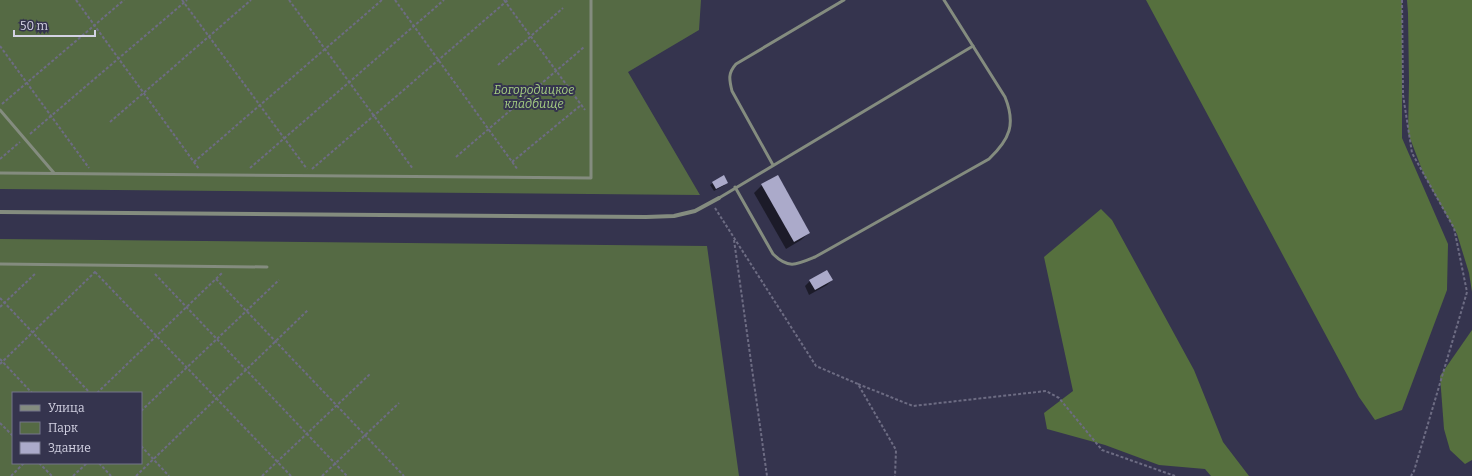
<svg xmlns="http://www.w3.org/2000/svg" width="1472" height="476" viewBox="0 0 1472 476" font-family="Bitter,serif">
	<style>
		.green { fill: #556a44; fill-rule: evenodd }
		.forest { fill: #56703e }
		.shadow { fill: #0007 }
		.building { fill: #abaaca }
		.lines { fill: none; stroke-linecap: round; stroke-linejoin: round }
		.path { stroke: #6d6c83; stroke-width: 2; stroke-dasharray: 3 2; stroke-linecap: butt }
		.lane { stroke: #848c7f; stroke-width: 3 }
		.street { stroke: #848c7f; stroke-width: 4 }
		.labels { text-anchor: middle; stroke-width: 4; stroke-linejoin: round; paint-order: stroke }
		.park-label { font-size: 12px; font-style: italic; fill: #a5ce82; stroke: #35344e }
	</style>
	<rect width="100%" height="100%" fill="#35344e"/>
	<g class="green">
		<polygon points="0,0 701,0 699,30 628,72 700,195 0,189"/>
		<path d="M0,239l707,7 32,230h-739zM13,393h128v70h-128z"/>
	</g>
	<g class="forest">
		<polygon points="1146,0 1402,0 1402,138 1448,244 1447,290 1402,410 1375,420 1359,397"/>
		<polygon points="1407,0 1472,0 1472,292 1469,273 1457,234 1424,175 1408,133 1409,82 1408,13"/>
		<polygon points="1101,209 1112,220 1194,370 1223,442 1249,476 1211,476 1205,469 1159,465 1105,445 1047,429 1044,413 1073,391 1044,257"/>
		<polygon points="1472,330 1472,460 1465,464 1450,450 1444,429 1440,376"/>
	</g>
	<g class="shadow">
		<polygon points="713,183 725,185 714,191 710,185"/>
		<polygon points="762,185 809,233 801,240 786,249 754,193"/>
		<polygon points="832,280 827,285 809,295 805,286 810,281"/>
	</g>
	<g class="building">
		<polygon points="724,175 728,183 716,189 712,182"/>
		<polygon points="778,175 810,233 794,242 761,184"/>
		<polygon points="827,270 833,280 815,290 809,280"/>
	</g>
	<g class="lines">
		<g class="path">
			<polyline points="76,0 199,169"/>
			<polyline points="182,0 307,169"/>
			<polyline points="289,0 413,169"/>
			<polyline points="395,0 518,170"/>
			<polyline points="504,0 585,110"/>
			<polyline points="1402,0 1403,95 1412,153 1454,228 1467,292 1414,471 1411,476"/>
			<polyline points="0,46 89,168"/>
			<polyline points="498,65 563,8"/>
			<polyline points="2,104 124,0"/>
			<polyline points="110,122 251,0"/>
			<polyline points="30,134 187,0"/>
			<polyline points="456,157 584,47"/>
			<polyline points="0,159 20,142"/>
			<polyline points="194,162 382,0"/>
			<polyline points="512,162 581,105"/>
			<polyline points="250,168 444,0"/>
			<polyline points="312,169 508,0"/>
			<polyline points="715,208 816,366 858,384 896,450 895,476"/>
			<polyline points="734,240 767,476"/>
			<polyline points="95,272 291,476"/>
			<polyline points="155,274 347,476"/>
			<polyline points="216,279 404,476"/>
			<polyline points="0,298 90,393"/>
			<polyline points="0,307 36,273"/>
			<polyline points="0,359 32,393"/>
			<polyline points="0,364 96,271"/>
			<polyline points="858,384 913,406 1046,391 1059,398 1102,450 1175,476"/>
			<polyline points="97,393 222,273"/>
			<polyline points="141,411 279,280"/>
			<polyline points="0,423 13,436"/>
			<polyline points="141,446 169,476"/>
			<polyline points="39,463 52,476"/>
			<polyline points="99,463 111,476"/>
			<polyline points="11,476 24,463"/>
			<polyline points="73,476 87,463"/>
			<polyline points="136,476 308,310"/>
			<polyline points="262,476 370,374"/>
			<polyline points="322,476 399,403"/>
		</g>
		<g class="lane">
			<polyline points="0,110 54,173"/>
			<path d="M773,165l-41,-74c-3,-12 -4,-18 4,-27l108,-64"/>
			<polyline points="0,173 591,178 591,0"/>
			<path d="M735,187l38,67c15,15 23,11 42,3l174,-98c21,-20 27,-35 16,-62l-61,-97"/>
			<polyline points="719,198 973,46"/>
			<polyline points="0,264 267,267"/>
		</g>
		<polyline class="street" points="0,212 646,217 674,216 695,211 719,198"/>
	</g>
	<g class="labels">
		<g class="park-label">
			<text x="534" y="94">Богородицкое<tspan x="534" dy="14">кладбище</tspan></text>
		</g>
	</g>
	<rect x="12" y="392" width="130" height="72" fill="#35344e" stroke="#75748a"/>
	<rect x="20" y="405" width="20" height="6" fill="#848c7f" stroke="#75748a"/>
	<text x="48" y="412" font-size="12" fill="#d4d3e4">Улица</text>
	<rect x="20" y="422" width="20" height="12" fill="#556a44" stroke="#75748a"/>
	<text x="48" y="432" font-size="12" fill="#d4d3e4">Парк</text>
	<rect x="20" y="442" width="20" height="12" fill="#abaaca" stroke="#75748a"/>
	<text x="48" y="452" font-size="12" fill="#d4d3e4">Здание</text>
	<path d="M14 30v6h81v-6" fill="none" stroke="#d4d3e4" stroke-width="2"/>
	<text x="20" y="30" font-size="12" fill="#d4d3e4" stroke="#35344e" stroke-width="3" paint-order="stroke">50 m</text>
</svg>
